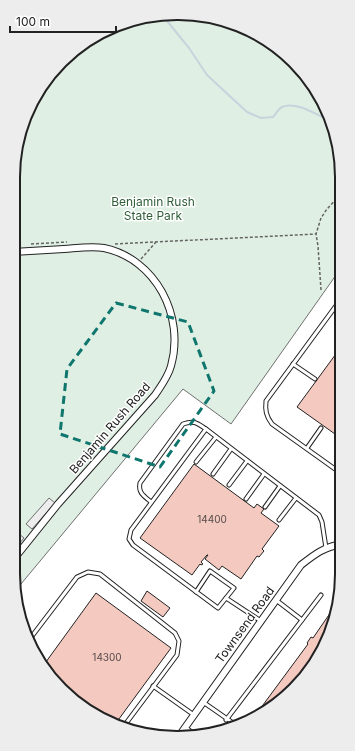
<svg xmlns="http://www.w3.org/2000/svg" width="355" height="751" viewBox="0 0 355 751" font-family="Inter,sans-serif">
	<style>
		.green { fill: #e0efe3; stroke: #6f6f6f }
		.parking { fill: #ededed; stroke: #6f6f6f }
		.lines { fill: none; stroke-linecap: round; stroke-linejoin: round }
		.stream { stroke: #c7d3dd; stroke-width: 2 }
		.building { fill: #f3c9c0; stroke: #222 }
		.service-casing { stroke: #222; stroke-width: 5 }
		.minor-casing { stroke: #222; stroke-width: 8 }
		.path { stroke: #646464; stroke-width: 1.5; stroke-dasharray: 3 2; stroke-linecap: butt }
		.service { stroke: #fff; stroke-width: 3 }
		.minor { stroke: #fff; stroke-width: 6 }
		.marked { fill: none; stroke: #0f766e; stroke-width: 3; stroke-dasharray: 8 5; stroke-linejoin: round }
		.labels { text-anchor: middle; stroke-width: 3; stroke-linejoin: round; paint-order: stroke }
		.number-label { font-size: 10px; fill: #564c4a }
		.park-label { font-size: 12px; fill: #2f5e38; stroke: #fff }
		.street-label { font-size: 12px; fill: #222; stroke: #fff }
		.rim { fill: none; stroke: #222; stroke-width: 2 }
	</style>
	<rect width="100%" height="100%" fill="#fff"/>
	<polygon class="green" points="178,13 241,26 278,47 308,78 329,114 341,156 341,268 231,424 183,389 16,590 13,573 13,177 26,114 61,61 115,25"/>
	<g class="parking">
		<polygon points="49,498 55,503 32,529 26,524"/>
		<polygon points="18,533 24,538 13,551 13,540"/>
	</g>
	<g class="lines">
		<path class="stream" d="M163,16l26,32 18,27 40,37 14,6 12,-1c3,-3 5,-8 9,-10 14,-6 33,7 46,13h3"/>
	</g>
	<g class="building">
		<polygon points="341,347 342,439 297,407"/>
		<polygon points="194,464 254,508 257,504 264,509 261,513 279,526 262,549 264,551 259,557 257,556 241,579 222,566 219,570 205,559 208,555 207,555 201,562 203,564 201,565 200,564 192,575 140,538"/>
		<polygon points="147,591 170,608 163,617 141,601"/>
		<polygon points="96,593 171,648 116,723 86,710 47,674 43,666"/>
		<polygon points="335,606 329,637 301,682 263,711 260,709 308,644 307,643 311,637 313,638"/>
	</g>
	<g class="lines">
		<defs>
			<g id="service">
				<path d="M341,299l-75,102c-1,9 0,15 6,23l70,50"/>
				<polyline points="293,364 315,379"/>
				<polyline points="307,448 321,428"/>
				<polyline points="196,462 216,437"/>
				<polyline points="213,474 231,449"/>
				<polyline points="229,485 247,461"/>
				<polyline points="246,499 264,474"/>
				<path d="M151,502c-7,-6 -13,-9 -11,-19l43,-59c11,-4 14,-1 23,5"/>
				<polyline points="265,507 280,486"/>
				<polyline points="279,520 296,498"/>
				<polyline points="339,589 338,584 341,580"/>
				<polyline points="196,592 210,571 234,588 226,598"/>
				<polyline points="276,600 302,620"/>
				<polyline points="261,621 226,598 218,608 133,545 129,539 131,530 206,429 319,515 322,522 326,548"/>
				<polyline points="29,640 77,577 88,572 100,574 175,633 179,641 177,655 124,726"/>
				<polyline points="153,686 194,715"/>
				<polyline points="203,702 236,725"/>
				<polyline points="226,720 321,595"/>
				<polyline points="185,727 198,737"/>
			</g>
			<g id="minor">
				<path d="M13,560l45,-56 97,-109c6,-9 13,-18 16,-29 14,-50 -15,-107 -67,-118 -13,-2 -26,0 -40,1 -17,1 -34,2 -51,3"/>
				<path d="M179,736l122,-171c14,-11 23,-18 41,-21"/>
			</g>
		</defs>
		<use href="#service" class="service-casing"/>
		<use href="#minor" class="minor-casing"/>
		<g class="path">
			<polyline points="31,244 67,242"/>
			<polyline points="115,244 316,234"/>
			<polyline points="141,259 156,242"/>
			<polyline points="321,290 318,246 316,234 321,218 327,209 341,194"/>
		</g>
		<use href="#service" class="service"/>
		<use href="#minor" class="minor"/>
	</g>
	<path class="marked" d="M116,303l72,19 26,69 -54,76 -100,-33 7,-65z"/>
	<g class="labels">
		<g class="number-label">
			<text x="212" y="523">14400</text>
			<text x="107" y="661">14300</text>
		</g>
		<g class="park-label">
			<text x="153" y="206">Benjamin Rush<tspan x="153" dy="14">State Park</tspan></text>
		</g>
		<g class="street-label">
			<text transform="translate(110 428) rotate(-49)" y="4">Benjamin Rush Road</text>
			<text transform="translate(245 625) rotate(-54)" y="4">Townsend Road</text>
		</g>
	</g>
	<path d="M0 0H355V751H0ZM177 20H178A157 157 0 0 1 335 177V574A157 157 0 0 1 178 731H177A157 157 0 0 1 20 574V177A157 157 0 0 1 177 20Z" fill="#ededed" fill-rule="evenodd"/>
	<path class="rim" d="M177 20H178A157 157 0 0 1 335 177V574A157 157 0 0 1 178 731H177A157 157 0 0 1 20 574V177A157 157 0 0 1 177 20Z"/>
	<path d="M10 26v6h106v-6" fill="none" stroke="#222222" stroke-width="2"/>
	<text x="16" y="26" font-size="12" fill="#222222" stroke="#ffffff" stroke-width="3" paint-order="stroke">100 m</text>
</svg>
